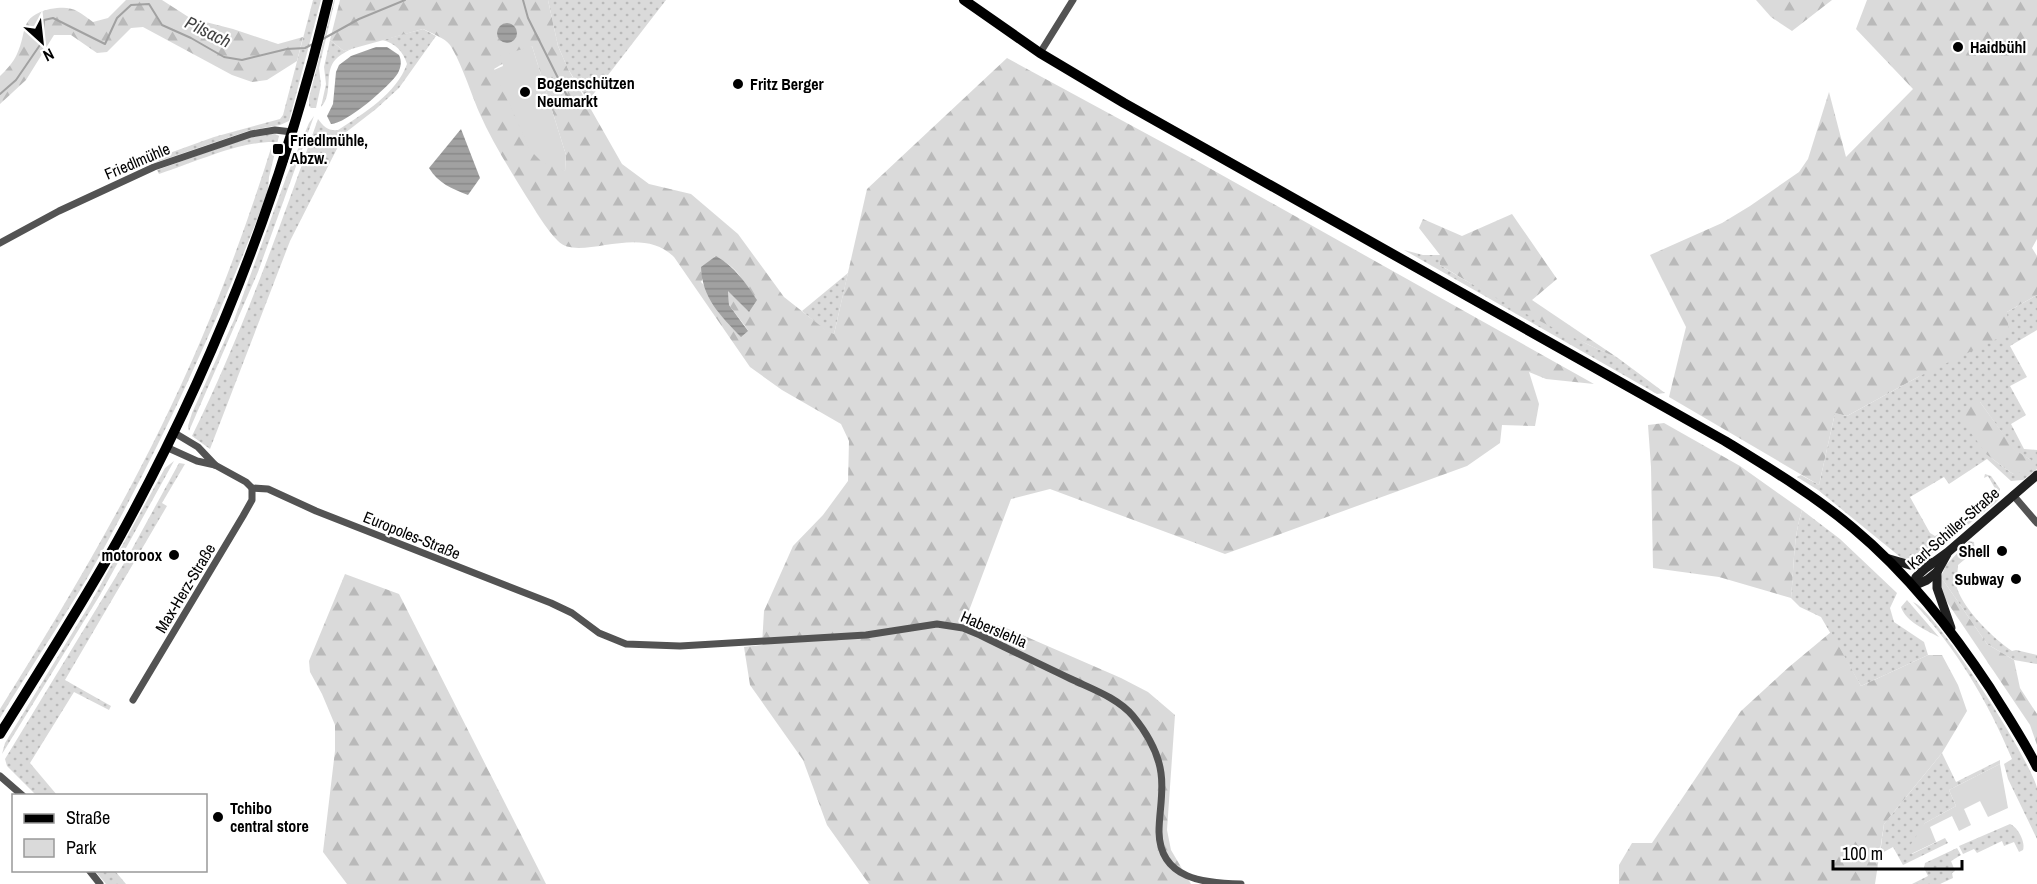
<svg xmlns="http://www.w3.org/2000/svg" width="2037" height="884" viewBox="0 0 2037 884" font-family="'Archivo Narrow',sans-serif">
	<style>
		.grass { fill: url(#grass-dots); fill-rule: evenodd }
		.forest { fill: url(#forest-firs); fill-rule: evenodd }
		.green { fill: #dadada }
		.water { fill: url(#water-rules) }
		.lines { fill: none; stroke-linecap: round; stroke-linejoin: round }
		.stream { stroke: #a1a1a1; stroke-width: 2 }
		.street { stroke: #535353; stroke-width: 7 }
		.secondary { stroke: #202020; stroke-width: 9 }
		.primary { stroke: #000; stroke-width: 10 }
		.poi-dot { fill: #000; stroke: #fff; stroke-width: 2 }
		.labels { text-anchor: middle; stroke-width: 4.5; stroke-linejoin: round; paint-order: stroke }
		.poi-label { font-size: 16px; font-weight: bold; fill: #000; stroke: #fff; text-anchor: start }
		.street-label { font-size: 16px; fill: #000; stroke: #fff }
		.water-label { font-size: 18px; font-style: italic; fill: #424242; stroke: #fff }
	</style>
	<defs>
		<pattern id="grass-dots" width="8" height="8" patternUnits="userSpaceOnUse" patternTransform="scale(1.5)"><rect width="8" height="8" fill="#dadada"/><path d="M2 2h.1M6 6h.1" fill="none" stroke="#b9b9b9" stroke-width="1.8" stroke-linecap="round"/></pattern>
		<pattern id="forest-firs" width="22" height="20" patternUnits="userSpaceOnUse" patternTransform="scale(1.5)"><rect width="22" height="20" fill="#dadada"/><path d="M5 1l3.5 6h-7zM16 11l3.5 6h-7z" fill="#b9b9b9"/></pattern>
		<pattern id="water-rules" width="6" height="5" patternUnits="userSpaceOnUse" patternTransform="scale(1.5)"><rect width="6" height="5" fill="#a1a1a1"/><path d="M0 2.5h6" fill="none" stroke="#898989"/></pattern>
	</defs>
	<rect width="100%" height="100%" fill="#fff"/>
	<g class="grass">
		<polygon points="313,0 321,0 289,121 280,125 251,130 154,163 153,159 214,137 280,119 283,115"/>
		<polygon points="334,0 335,0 319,68 321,85 316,108 311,108 309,106 309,98"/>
		<polygon points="548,0 666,0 588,101 568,69 558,46"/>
		<path d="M423,29l13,7 -37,52 -23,21 -31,24 -55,108 -80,208 -18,-13c50,-102 88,-209 126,-317 6,8 10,12 20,11 25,-16 59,-37 69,-66 -4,-13 -12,-21 -25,-24z"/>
		<path d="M330,40l14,11 9,-3c-6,3 -13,7 -17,11 -13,13 -2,35 -15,48l5,-23 -2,-17z"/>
		<polygon points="314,116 258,272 189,431 188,426 192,413 234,320 287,175 309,123"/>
		<path d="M273,133l6,3 -10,41 -1,14c-50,132 -110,261 -179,384 -28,48 -60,95 -89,143v-9c58,-92 114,-186 162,-284 45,-91 81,-187 111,-283 -36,0 -79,21 -114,32l-2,-4 93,-33z"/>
		<polygon points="1404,250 1423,255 1440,255 1440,265 1461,278 1589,345 1618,358 1665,393 1657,394"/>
		<polygon points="848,273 834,334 827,332 802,311"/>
		<path d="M2037,295v35l-27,16 17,31 -17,9 16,29 -15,9 13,25 13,1v19l-14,11 -12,1 -24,-22 -38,25 -5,-7 -34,20 20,36 5,3 36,-20 10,-8 -1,-4 17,-12 -9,-16 -4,2 1,-4 6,2 9,13 -1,10 -5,5 -68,54 -22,2 -86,-70 -21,-13 4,-2 18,10 16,-72 12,3 71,-39 89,-65zM1980,402l35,49 16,9 -18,14 -26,-19z"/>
		<polygon points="174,461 100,595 2,754 5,743 90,604 165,468"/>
		<polygon points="179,463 185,464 162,503 167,506 65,680 111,706 109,710 74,692 30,763 57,795 36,795 7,766 5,759 126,560"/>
		<path d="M1802,510l38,29 57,54 -7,15 4,14 30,20 4,13 -67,31 -40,-69 -21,-10 -9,-9c3,-28 2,-61 11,-88z"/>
		<path d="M1969,541l5,1 1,10 -4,2 -13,11c0,7 -3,17 -1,23 7,22 37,51 55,63l4,-1 21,5v9l-23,-4 -27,-16 -46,-67 5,-12z"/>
		<path d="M1907,600l32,37c-13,-7 -33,-15 -38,-30z"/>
		<path d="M1913,602c23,8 118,159 124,186 0,14 0,37 0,51l-29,-60 -4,-15 8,-5c-24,-58 -56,-111 -99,-157z"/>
		<polygon points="1942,753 1956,782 2000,760 2000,764 1949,790 1956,806 1925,823 1912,854 1945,838 1948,843 1903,865 1893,847 1880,854 1884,824"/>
		<path d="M2010,824c8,3 16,19 13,26l-4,2 -5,-10 -10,4 -2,-5 -25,12 -3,-4 -11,5 -4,-8z"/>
		<polygon points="1957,848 1961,855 1951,861 1955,871 1952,873 1953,878 1940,884 1912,884 1928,876 1924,868 1925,863"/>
		<polygon points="95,871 115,871 126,884 106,884"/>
	</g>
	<g class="forest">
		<path d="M126,0h36l28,18 43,11 45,15 25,-7 -6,24 -30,19 -15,2 -20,-7 -89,-48 -12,1 -24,24 -10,1 -26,-18h-17l-28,45 -26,24v-28c7,-7 13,-13 17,-22 11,-23 1,-37 33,-45 22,-4 27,1 43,13l15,-4z"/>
		<path d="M340,0h208l10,46 10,23 54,95 27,20 42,10 47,40 46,63 43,34 7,3 33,-145 140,-131 188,102 399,224 -48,-5 -17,-7 10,32 -4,22 -33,-1 -2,18 -33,23 -242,88 -175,-65 -39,10 -44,117 39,12 115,50 27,14 27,23 -8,115 4,20 20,34h-322l-42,-59 -24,-65 -53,-75 -6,-38 18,-2 2,-34 29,-65 30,-31 25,-34 1,-40 -8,-17 -59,-34 -32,-23 -76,-110c-34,-35 -95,6 -116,-16 -13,-13 -22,-30 -32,-45 -17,-28 -34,-54 -47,-84 -8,-19 -18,-50 -29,-67 -5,-7 -19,-12 -27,-16l-79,22 -14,-11zM532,46l34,109 -1,16 -71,-102zM715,256c30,17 29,25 34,56l-21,-22 1,15 19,25 -47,-48z"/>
		<polygon points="1756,0 1832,0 1792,31 1771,17"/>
		<polygon points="1867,0 2037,0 2037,239 2032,248 2037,256 2037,295 2007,312 2009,333 1918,377 1847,416 1835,413 1819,485 1669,397 1686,327 1650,255 1722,223 1750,206 1799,172 1808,159 1829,92 1846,157 1913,89 1856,29"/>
		<path d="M1512,214l45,65 -25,21 86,58c-58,-25 -123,-59 -178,-93v-10l-21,-27 4,-9 39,17z"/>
		<polygon points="1980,402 2015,450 2031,460 2031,470 2013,474 1987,455 1959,416 1963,407"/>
		<path d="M1664,423l76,43 62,44c-9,27 -8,60 -11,88l-72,-21 -66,-9 -2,-101 -3,-42z"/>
		<polygon points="345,574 399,594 546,884 347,884 323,852 335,751 335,725 322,694 310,672 309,661"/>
		<polygon points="1941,577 1987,644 2014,660 2020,688 2037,714 2037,745 2030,725 1945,599 1941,588"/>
		<polygon points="1831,632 1861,686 1928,655 1942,655 1958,685 1967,711 1942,753 1884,824 1875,884 1619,884 1619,865 1632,843 1652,843 1741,711 1789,667"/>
	</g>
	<g class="green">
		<polygon points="532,46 566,155 565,171 542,162 530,150 494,70 503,66 500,56"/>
		<polygon points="2000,764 2008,808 1988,817 1980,801 1964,809 1971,825 1959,831 1952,816 1930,827 1936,842 1911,854 1907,850 1925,823 1956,806 1949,790"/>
	</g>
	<g class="water">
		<circle cx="507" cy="33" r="10"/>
		<path d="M376,47h11l12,8c3,6 2,12 -1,18 -8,13 -52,51 -67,51l-4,-8 6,-12 3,-32 3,-7 12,-9z"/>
		<path d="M461,129l19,49 -12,17c-16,-6 -30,-12 -39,-27z"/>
		<path d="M716,256c19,11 29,26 41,44l-8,12 -21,-21 1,14 19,26 -7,6c-21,-22 -39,-39 -40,-70z"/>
	</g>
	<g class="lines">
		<g class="stream">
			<polyline points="523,0 528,18 569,100"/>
			<polyline points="321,40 359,19 405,0"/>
			<polyline points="0,94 16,80 42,42 44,20 53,18 105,44 117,18 131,5 149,4 162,25 191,38 224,57 242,60 287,49 305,48 313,44"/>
		</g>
		<g class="street">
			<polyline points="1040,53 1073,0"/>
			<polyline points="0,243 59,211 154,167 251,134 275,130 292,132"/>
			<polyline points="173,432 198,447 215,465"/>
			<path d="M166,447l31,14 18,4 31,17 6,6 16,1 48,22 235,92 21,10 27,20 27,11 54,2 186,-11 71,-11 26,4 17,7c30,15 60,29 91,44 21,10 47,19 62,37 14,17 25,35 28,57 3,20 -2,39 -2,59 1,48 46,51 82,52"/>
			<polyline points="2013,495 2037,523"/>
			<polyline points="133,700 243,516 252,500 252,488"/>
			<polyline points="0,776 23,796"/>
			<polyline points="89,870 100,884"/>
		</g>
		<g class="secondary">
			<polyline points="1947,554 1937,572 1937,588 1951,628"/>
			<polyline points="1886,558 1910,565 1930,562"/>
			<polyline points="1913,586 1916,577 1926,568 1948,552 2037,475"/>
			<polyline points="1913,586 1927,580 1937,572"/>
		</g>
		<g class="primary">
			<path d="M964,0l76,53 84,50 601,338c44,27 89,54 128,87 55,46 98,101 137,160 16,26 33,51 47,79"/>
			<path d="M0,734c40,-64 81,-128 118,-194 94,-170 165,-351 210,-540"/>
		</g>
	</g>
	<g class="poi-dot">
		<circle cx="1958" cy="47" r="6"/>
		<circle cx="738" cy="84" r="6"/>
		<circle cx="525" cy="92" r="6"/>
		<rect x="272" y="143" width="12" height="12" rx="3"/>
		<circle cx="2002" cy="551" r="6"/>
		<circle cx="174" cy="555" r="6"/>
		<circle cx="2016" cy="579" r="6"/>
		<circle cx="218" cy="817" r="6"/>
	</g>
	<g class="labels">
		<g class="poi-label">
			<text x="1970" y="53">Haidbühl</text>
			<text x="537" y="89">Bogenschützen<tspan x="537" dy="18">Neumarkt</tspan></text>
			<text x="750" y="90">Fritz Berger</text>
			<text x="290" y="146">Friedlmühle,<tspan x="290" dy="18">Abzw.</tspan></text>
			<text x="1990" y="557" text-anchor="end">Shell</text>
			<text x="162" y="561" text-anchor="end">motoroox</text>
			<text x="2004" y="585" text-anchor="end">Subway</text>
			<text x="230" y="814">Tchibo<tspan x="230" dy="18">central store</tspan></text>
		</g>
		<g class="street-label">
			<text transform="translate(137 161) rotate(-23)" y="6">Friedlmühle</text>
			<text transform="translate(1953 528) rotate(-41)" y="6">Karl-Schiller-Straße</text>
			<text transform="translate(412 535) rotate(22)" y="6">Europoles-Straße</text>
			<text transform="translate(185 588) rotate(-59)" y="6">Max-Herz-Straße</text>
			<text transform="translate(994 629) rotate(23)" y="6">Haberslehla</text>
		</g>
		<g class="water-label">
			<text transform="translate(208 32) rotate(26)" y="6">Pilsach</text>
		</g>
	</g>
	<rect x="12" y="794" width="195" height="78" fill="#ffffff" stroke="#999999" stroke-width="1.5"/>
	<rect x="24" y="814" width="30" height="9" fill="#000000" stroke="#999999" stroke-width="1.5"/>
	<text x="66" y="824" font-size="18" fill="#000000">Straße</text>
	<rect x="24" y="839" width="30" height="18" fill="#dadada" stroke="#999999" stroke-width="1.5"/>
	<text x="66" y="854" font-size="18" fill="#000000">Park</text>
	<g transform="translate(42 42) rotate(153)" stroke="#ffffff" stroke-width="4.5" paint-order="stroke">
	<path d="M0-4.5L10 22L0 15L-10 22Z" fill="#000000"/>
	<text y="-9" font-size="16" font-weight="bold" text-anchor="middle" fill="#000000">N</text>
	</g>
	<path d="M1833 860v9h129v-9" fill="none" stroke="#000000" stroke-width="3"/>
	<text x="1842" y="860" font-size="18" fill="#000000" stroke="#ffffff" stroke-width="4.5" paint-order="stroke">100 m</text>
</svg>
